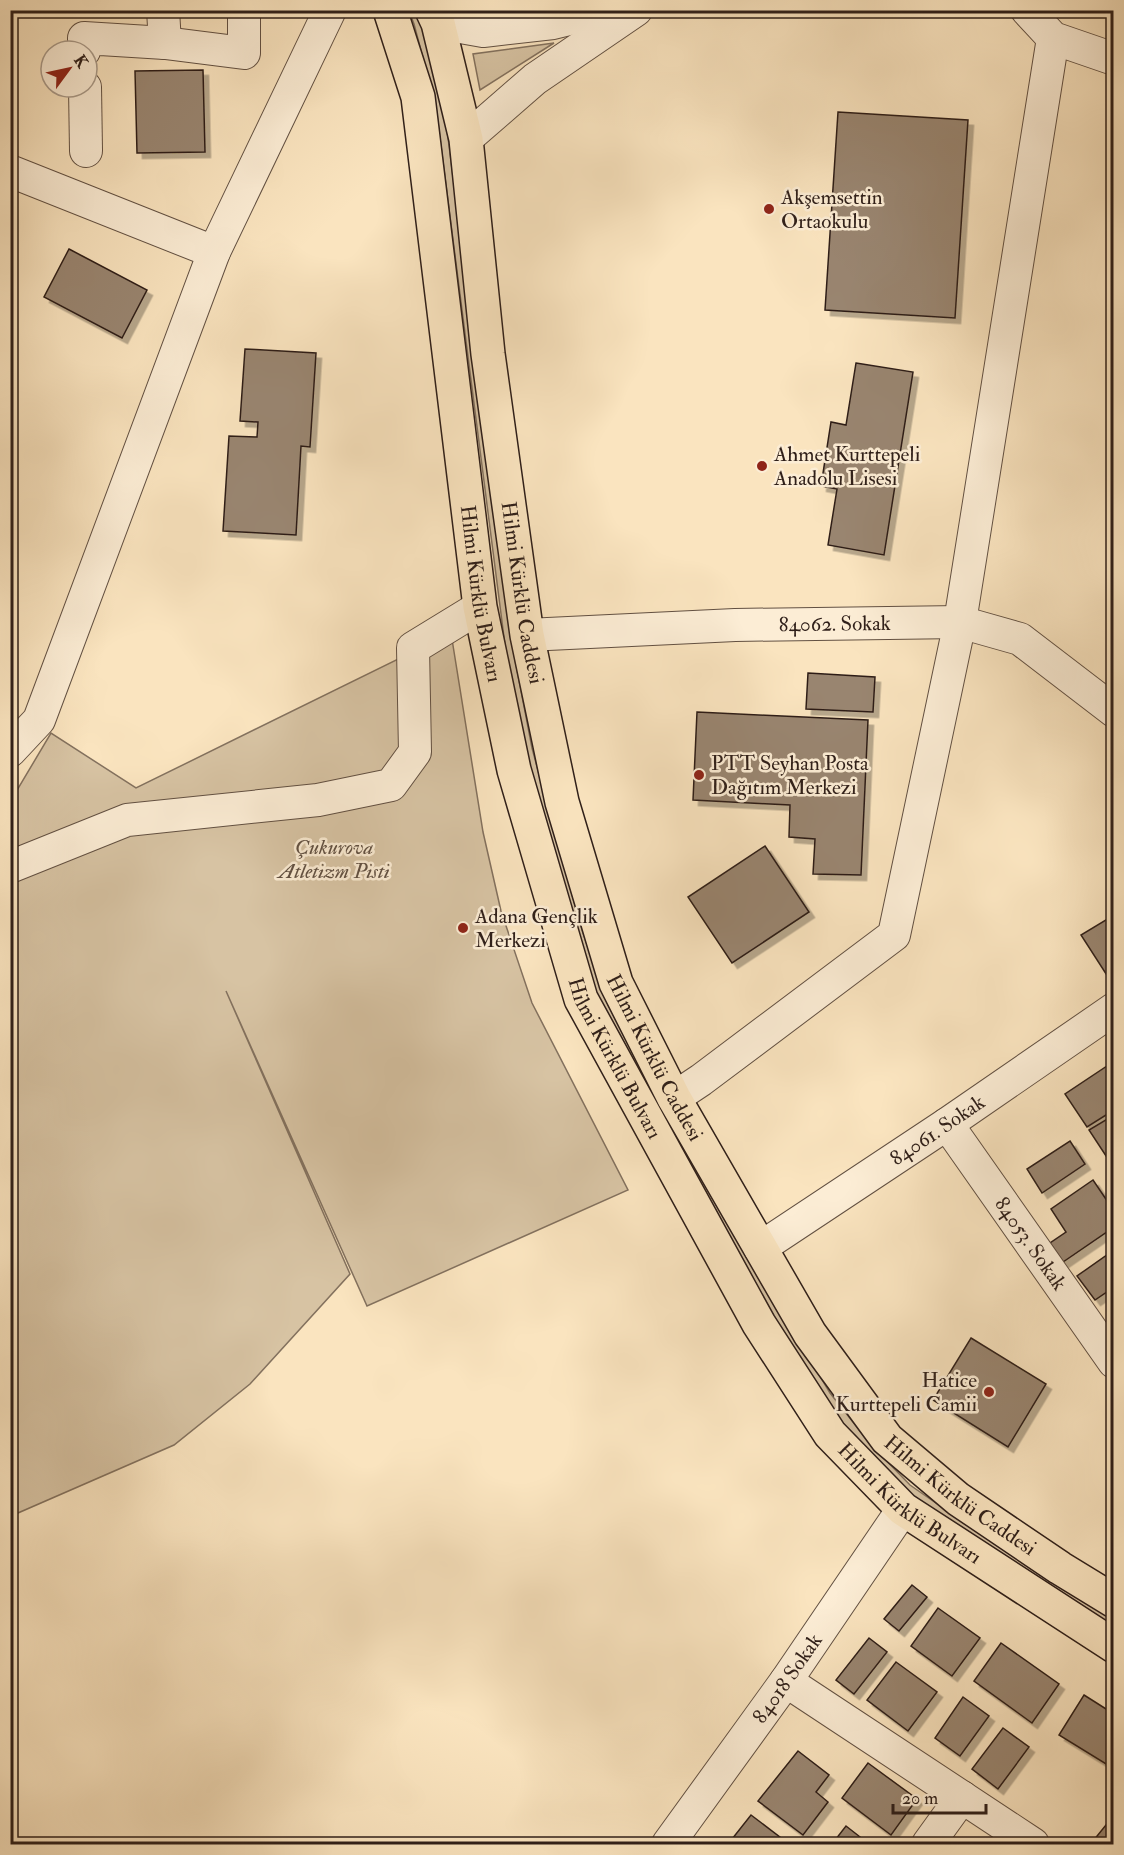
<svg xmlns="http://www.w3.org/2000/svg" width="1124" height="1855" viewBox="0 0 1124 1855" font-family="'IM FELL Double Pica',serif">
	<style>
		.green { fill: #d7c3a3; stroke: #83715e; stroke-width: 1.5 }
		.building { fill: #99856f; stroke: #2f1f19; stroke-width: 1.5; filter: url(#shadow) }
		.lines { fill: none; stroke-linecap: round; stroke-linejoin: round }
		.minor-casing { stroke: #625042; stroke-width: 34 }
		.major-casing { stroke: #2f1f19; stroke-width: 36 }
		.minor { stroke: #fcedd5; stroke-width: 32 }
		.major { stroke: #fae4bf; stroke-width: 33 }
		.poi-dot { fill: #8f2418; stroke: #fcedd5; stroke-width: 2 }
		.labels { text-anchor: middle; stroke-width: 5; stroke-linejoin: round; paint-order: stroke }
		.poi-label { font-size: 21px; fill: #2f1f19; stroke: #fcedd5; text-anchor: start }
		.street-label { font-size: 21px; fill: #2f1f19; stroke: #fcedd5 }
		.park-label { font-size: 21px; font-style: italic; fill: #615042; stroke: #fcedd5 }
	</style>
	<defs>
		<filter id="shadow"><feDropShadow dx="5.5" dy="5.5" stdDeviation="0" flood-color="#0004"/></filter>
	</defs>
	<rect width="100%" height="100%" fill="#fae4bf"/>
	<filter id="stains"><feTurbulence type="fractalNoise" baseFrequency=".00333" numOctaves="4"/><feColorMatrix values="0 0 0 0 .2 0 0 0 0 .09 0 0 0 0 .02 0 0 0 .5 -.17"/></filter>
	<radialGradient id="worn" r=".72"><stop offset=".6" stop-color="#630" stop-opacity="0"/><stop offset="1" stop-color="#630" stop-opacity=".3"/></radialGradient>
	<g class="green">
		<polygon points="409,11 417,11 421,21 444,106 512,644 532,748 557,842 583,933 608,1005 699,1174 830,1393 872,1446 910,1485 956,1517 1113,1617 1113,1627 953,1523 905,1490 865,1450 823,1400 692,1176 600,1006 576,934 525,748 505,645 436,107 414,24"/>
		<polygon points="554,43 480,90 473,54"/>
		<polygon points="451,633 483,832 501,911 532,1003 628,1190 367,1306 226,991 350,1274 250,1384 174,1445 11,1516 10,795 16,792 51,733 136,788"/>
	</g>
	<g class="building">
		<polygon points="203,70 205,152 137,153 135,71"/>
		<polygon points="838,112 968,120 955,318 825,310"/>
		<polygon points="69,249 147,290 122,338 44,297"/>
		<polygon points="245,349 316,353 310,447 301,446 296,535 223,531 229,436 257,437 258,422 240,421"/>
		<polygon points="856,363 913,372 884,555 828,545 837,489 821,486 831,422 846,425"/>
		<polygon points="808,673 875,677 873,712 806,709"/>
		<polygon points="697,712 868,720 861,875 813,874 815,839 789,837 790,805 693,800"/>
		<polygon points="765,846 809,912 732,963 688,897"/>
		<polygon points="1114,915 1114,978 1110,980 1081,935"/>
		<polygon points="1107,1066 1114,1076 1114,1110 1087,1127 1065,1094"/>
		<polygon points="1114,1115 1114,1160 1110,1162 1089,1130"/>
		<polygon points="1070,1141 1085,1164 1042,1193 1027,1169"/>
		<polygon points="1093,1180 1114,1211 1114,1227 1063,1262 1050,1243 1066,1232 1051,1209"/>
		<polygon points="1114,1250 1114,1287 1095,1300 1077,1276"/>
		<polygon points="971,1338 1046,1384 1008,1447 933,1400"/>
		<polygon points="912,1585 927,1597 899,1631 884,1619"/>
		<polygon points="938,1608 980,1638 952,1676 911,1646"/>
		<polygon points="869,1638 887,1652 854,1694 836,1680"/>
		<polygon points="1001,1643 1059,1684 1032,1723 974,1681"/>
		<polygon points="896,1662 937,1692 908,1731 867,1700"/>
		<polygon points="1084,1695 1114,1714 1114,1763 1111,1767 1059,1735"/>
		<polygon points="963,1697 989,1716 960,1756 935,1738"/>
		<polygon points="1003,1728 1029,1747 998,1789 972,1769"/>
		<polygon points="798,1751 829,1775 816,1792 828,1802 803,1835 758,1801"/>
		<polygon points="868,1763 917,1799 891,1835 842,1798"/>
		<polygon points="751,1815 789,1844 740,1844 732,1839"/>
		<polygon points="1114,1815 1114,1844 1098,1844 1093,1841"/>
		<polygon points="846,1826 869,1844 832,1844"/>
	</g>
	<g class="lines">
		<defs>
			<g id="minor">
				<polyline points="163,10 165,43"/>
				<polyline points="1027,10 1053,38 1114,59"/>
				<polyline points="438,23 483,31 553,23 606,10"/>
				<polyline points="84,51 84,38 165,43 244,53 244,10"/>
				<polyline points="85,87 86,151"/>
				<polyline points="466,139 535,79 636,10"/>
				<polyline points="10,171 214,252"/>
				<path id="s1" d="M527,635l208,-10 225,-3 60,17 94,72"/>
				<polyline points="10,751 39,720 214,252 330,10"/>
				<polyline points="10,867 127,820 318,800 391,785 415,752 413,648 480,607"/>
				<polyline points="674,1098 701,1080 894,935 960,622 1053,38"/>
				<path id="s2" d="M947,1124l167,238"/>
				<path id="s3" d="M760,1248l187,-124 167,-115"/>
				<polyline points="786,1681 1033,1844"/>
				<path id="s4" d="M668,1844l118,-163 117,-172"/>
				<polyline points="928,1844 962,1797"/>
			</g>
			<g id="major">
				<path id="s5" d="M390,10l28,87 62,510 34,163 67,229 178,325 71,110 73,75 211,137"/>
				<path id="s6" d="M432,10l6,13 28,116 22,215 39,281 35,167 54,181 58,115 136,236 77,105 71,60 102,69 54,33"/>
			</g>
		</defs>
		<use href="#minor" class="minor-casing"/>
		<use href="#major" class="major-casing"/>
		<use href="#minor" class="minor"/>
		<use href="#major" class="major"/>
	</g>
	<g class="poi-dot">
		<circle cx="769" cy="209" r="6"/>
		<circle cx="762" cy="466" r="6"/>
		<circle cx="699" cy="775" r="6"/>
		<circle cx="463" cy="928" r="6"/>
		<circle cx="989" cy="1392" r="6"/>
	</g>
	<g class="labels">
		<g class="poi-label">
			<text x="781" y="204">Akşemsettin<tspan x="781" dy="24">Ortaokulu</tspan></text>
			<text x="774" y="461">Ahmet Kurttepeli<tspan x="774" dy="24">Anadolu Lisesi</tspan></text>
			<text x="711" y="770">PTT Seyhan Posta<tspan x="711" dy="24">Dağıtım Merkezi</tspan></text>
			<text x="475" y="923">Adana Gençlik<tspan x="475" dy="24">Merkezi</tspan></text>
			<text x="977" y="1387" text-anchor="end">Hatice<tspan x="977" dy="24">Kurttepeli Camii</tspan></text>
		</g>
		<g class="street-label">
			<text dy="7" stroke="none"><textPath href="#s6" startOffset="591">Hilmi Kürklü Caddesi</textPath></text>
			<text dy="7" stroke="none"><textPath href="#s5" startOffset="592">Hilmi Kürklü Bulvarı</textPath></text>
			<text dy="7" stroke="none"><textPath href="#s1" startOffset="308">84062. Sokak</textPath></text>
			<text dy="7" stroke="none"><textPath href="#s6" startOffset="1077">Hilmi Kürklü Caddesi</textPath></text>
			<text dy="7" stroke="none"><textPath href="#s5" startOffset="1078">Hilmi Kürklü Bulvarı</textPath></text>
			<text dy="7" stroke="none"><textPath href="#s3" startOffset="213">84061. Sokak</textPath></text>
			<text dy="7" stroke="none"><textPath href="#s2" startOffset="146">84053. Sokak</textPath></text>
			<text dy="7" stroke="none"><textPath href="#s6" startOffset="1617">Hilmi Kürklü Caddesi</textPath></text>
			<text dy="7" stroke="none"><textPath href="#s5" startOffset="1618">Hilmi Kürklü Bulvarı</textPath></text>
			<text dy="7" stroke="none"><textPath href="#s4" startOffset="204">84018 Sokak</textPath></text>
		</g>
		<g class="park-label">
			<text x="334" y="854">Çukurova<tspan x="334" dy="24">Atletizm Pisti</tspan></text>
		</g>
	</g>
	<rect width="1124" height="1855" fill="none" stroke="#fae4bf" stroke-width="36"/>
	<rect x="12" y="12" width="1100" height="1831" fill="none" stroke="#2f1f19" stroke-width="3"/>
	<rect x="18" y="18" width="1088" height="1819" fill="none" stroke="#2f1f19" stroke-width="1.5"/>
	<g transform="translate(69 69) rotate(57)"><circle r="28" fill="#fcedd5" stroke="#aa9b8a" stroke-width="1.5"/>
	<path d="M0-4.5L10 22L0 15L-10 22Z" fill="#8f2418"/>
	<text y="-9" font-size="16" font-weight="bold" text-anchor="middle" fill="#2f1f19">K</text>
	</g>
	<path d="M893 1804v9h93v-9" fill="none" stroke="#2f1f19" stroke-width="3"/>
	<text x="902" y="1804" font-size="18" fill="#2f1f19" stroke="#fcedd5" stroke-width="4.5" paint-order="stroke">20 m</text>
	<rect width="100%" height="100%" filter="url(#stains)"/>
	<rect width="100%" height="100%" fill="url(#worn)"/>
</svg>
